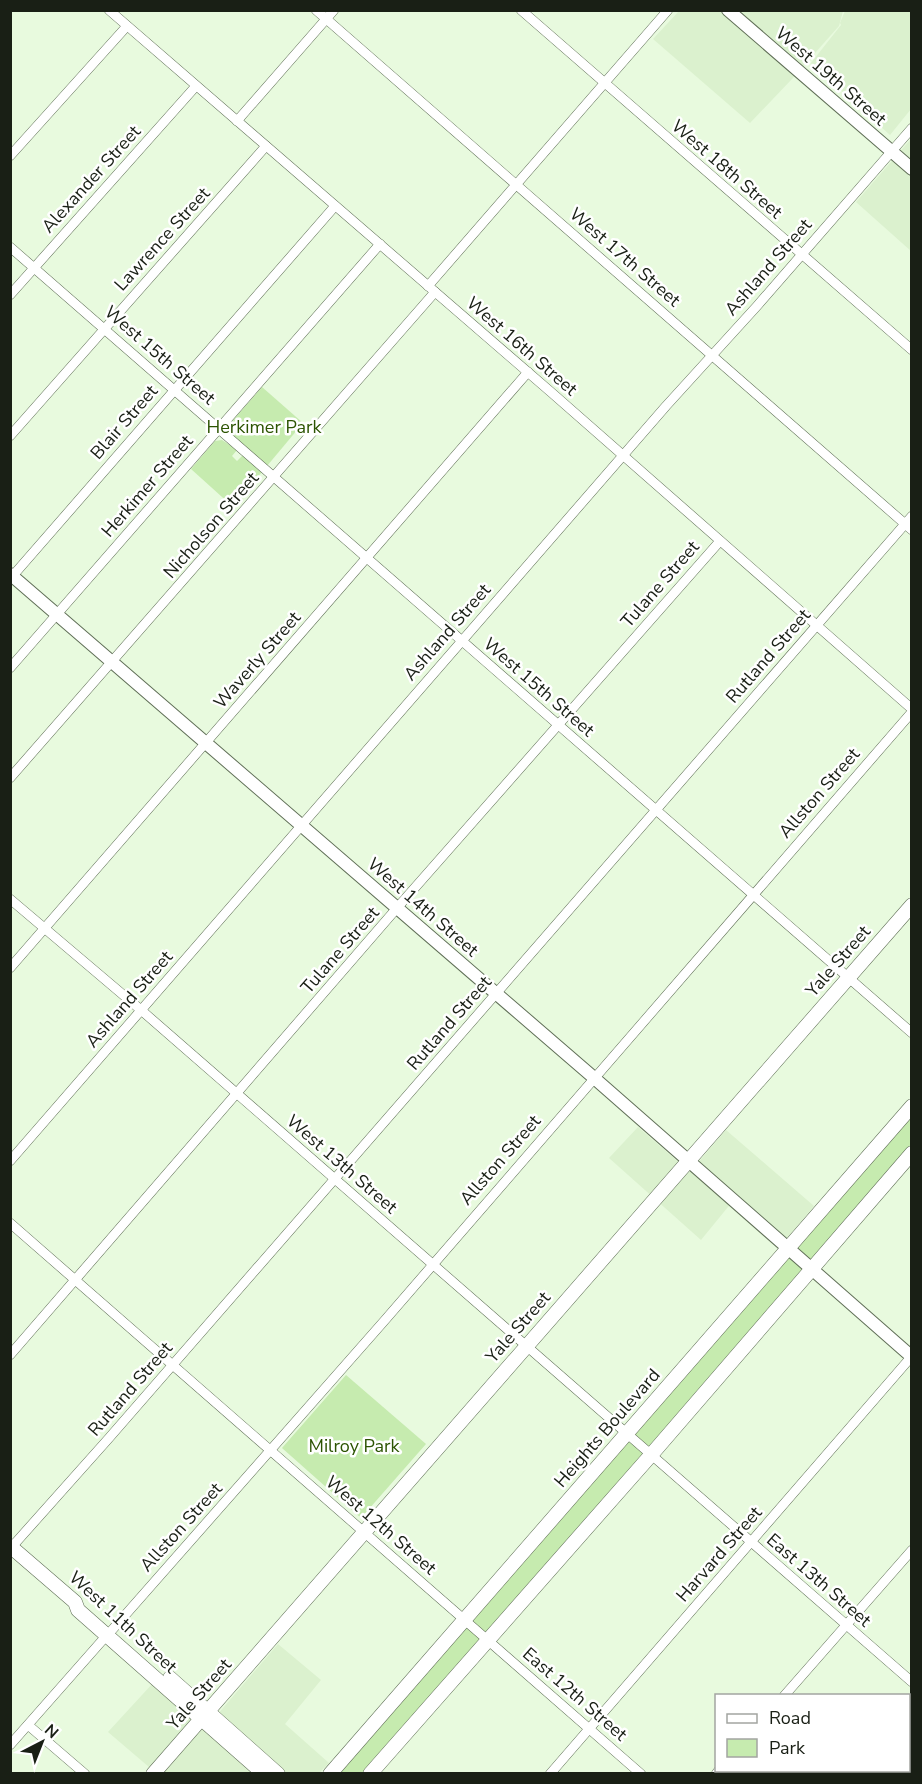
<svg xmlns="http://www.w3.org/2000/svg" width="922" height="1784" viewBox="0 0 922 1784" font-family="'Nunito Sans',sans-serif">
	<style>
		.built { fill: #dbf1ce }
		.green { fill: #c6ebaf }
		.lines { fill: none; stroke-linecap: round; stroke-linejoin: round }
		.minor-casing { stroke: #606f57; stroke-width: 10 }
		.tertiary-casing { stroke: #606f57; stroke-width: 14 }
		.secondary-casing { stroke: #606f57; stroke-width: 15 }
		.minor { stroke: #fff; stroke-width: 9 }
		.tertiary { stroke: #fff; stroke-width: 12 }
		.secondary { stroke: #fff; stroke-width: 14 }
		.labels { text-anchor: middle; stroke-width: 5; stroke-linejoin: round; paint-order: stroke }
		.street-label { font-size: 18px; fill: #191f15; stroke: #fff }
		.park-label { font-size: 18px; fill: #2c5402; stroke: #fff }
	</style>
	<rect width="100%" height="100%" fill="#e8fade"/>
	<g class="built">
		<polygon points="679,11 843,11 839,26 792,79 750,123 653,39"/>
		<polygon points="845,11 911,11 911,109 890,135 811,63 841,25 840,23"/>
		<polygon points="911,139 911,251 856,202"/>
		<polygon points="638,1127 690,1172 726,1130 814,1206 786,1239 737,1196 701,1240 609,1158"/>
		<polygon points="278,1644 321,1680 285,1724 329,1763 319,1773 156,1773 108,1732 153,1683 205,1729"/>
	</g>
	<g class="green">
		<polygon points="262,387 303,423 267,466 232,435 228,426"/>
		<polygon points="222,440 237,450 232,456 237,461 243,455 262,472 232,506 191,469 215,441"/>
		<polygon points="911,1114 911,1146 643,1454 478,1641 364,1773 337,1774"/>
		<polygon points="346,1375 426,1444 361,1518 282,1448"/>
	</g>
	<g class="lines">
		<defs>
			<g id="minor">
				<polyline points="109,10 552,393 912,709"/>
				<polyline points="316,10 912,530"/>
				<polyline points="521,10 912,350"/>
				<polyline points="237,121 334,10"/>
				<polyline points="10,156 127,26"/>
				<polyline points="10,247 912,1033"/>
				<polyline points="428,286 668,10"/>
				<polyline points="10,295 196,86"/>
				<polyline points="10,436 266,146"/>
				<polyline points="10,579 335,206"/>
				<polyline points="10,668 380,244"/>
				<polyline points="10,778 435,292"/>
				<polyline points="10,899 141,1010 912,1682"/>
				<polyline points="10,968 528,372"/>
				<polyline points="10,1161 666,406 757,306 912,128"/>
				<polyline points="10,1223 641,1774"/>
				<polyline points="10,1355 397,908 720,541"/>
				<polyline points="10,1549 109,1438 912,516"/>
				<polyline points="112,1630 385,1320 912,712"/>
				<polyline points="784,1696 912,1550"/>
				<polyline points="28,1725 85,1774"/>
				<polyline points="10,1745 107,1635"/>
				<polyline points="908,1746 912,1743"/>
				<polyline points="550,1774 912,1356"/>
				<polyline points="716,1774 719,1770"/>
				<polyline points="885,1774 888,1770"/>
			</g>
			<g id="tertiary">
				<polyline points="728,10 912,169"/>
				<polyline points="10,574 593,1077 912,1357"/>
			</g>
			<g id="secondary">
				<polyline points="10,1546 75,1602 78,1610 264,1774"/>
				<polyline points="170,1678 278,1774"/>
				<polyline points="153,1774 912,905"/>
				<polyline points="330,1774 912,1106"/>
				<polyline points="370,1774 651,1455 912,1153"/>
			</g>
		</defs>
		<use href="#minor" class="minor-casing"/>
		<use href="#tertiary" class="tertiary-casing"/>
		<use href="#secondary" class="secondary-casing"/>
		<use href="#minor" class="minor"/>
		<use href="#tertiary" class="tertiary"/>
		<use href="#secondary" class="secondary"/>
	</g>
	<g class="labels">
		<g class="street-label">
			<text transform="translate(831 76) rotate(41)" y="6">West 19th Street</text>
			<text transform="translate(727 169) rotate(41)" y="6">West 18th Street</text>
			<text transform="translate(91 179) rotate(-48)" y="6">Alexander Street</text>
			<text transform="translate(162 239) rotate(-48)" y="6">Lawrence Street</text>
			<text transform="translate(625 257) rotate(41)" y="6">West 17th Street</text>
			<text transform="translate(768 267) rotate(-49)" y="6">Ashland Street</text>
			<text transform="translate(522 346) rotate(41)" y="6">West 16th Street</text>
			<text transform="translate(160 355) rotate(41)" y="6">West 15th Street</text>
			<text transform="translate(124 422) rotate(-49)" y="6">Blair Street</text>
			<text transform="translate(147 486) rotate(-49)" y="6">Herkimer Street</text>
			<text transform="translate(211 525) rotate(-49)" y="6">Nicholson Street</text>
			<text transform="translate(660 584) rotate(-49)" y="6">Tulane Street</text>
			<text transform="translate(447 632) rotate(-49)" y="6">Ashland Street</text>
			<text transform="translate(768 656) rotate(-49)" y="6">Rutland Street</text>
			<text transform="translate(257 660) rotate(-49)" y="6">Waverly Street</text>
			<text transform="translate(539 687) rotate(41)" y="6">West 15th Street</text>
			<text transform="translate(819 793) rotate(-49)" y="6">Allston Street</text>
			<text transform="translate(423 907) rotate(41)" y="6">West 14th Street</text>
			<text transform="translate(340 950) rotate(-49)" y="6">Tulane Street</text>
			<text transform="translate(838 961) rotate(-49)" y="6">Yale Street</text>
			<text transform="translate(129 999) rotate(-49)" y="6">Ashland Street</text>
			<text transform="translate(449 1023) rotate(-49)" y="6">Rutland Street</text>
			<text transform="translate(500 1160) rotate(-49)" y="6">Allston Street</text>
			<text transform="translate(342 1164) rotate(41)" y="6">West 13th Street</text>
			<text transform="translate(518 1327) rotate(-49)" y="6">Yale Street</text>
			<text transform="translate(130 1389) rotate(-49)" y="6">Rutland Street</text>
			<text transform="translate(607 1428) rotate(-49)" y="6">Heights Boulevard</text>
			<text transform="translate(381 1525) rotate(41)" y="6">West 12th Street</text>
			<text transform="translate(181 1527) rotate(-48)" y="6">Allston Street</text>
			<text transform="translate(719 1554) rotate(-49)" y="6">Harvard Street</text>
			<text transform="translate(819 1580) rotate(41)" y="6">East 13th Street</text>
			<text transform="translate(123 1622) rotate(43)" y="6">West 11th Street</text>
			<text transform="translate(199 1694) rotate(-49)" y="6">Yale Street</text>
			<text transform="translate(575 1694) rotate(41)" y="6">East 12th Street</text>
		</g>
		<g class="park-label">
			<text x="264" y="433">Herkimer Park</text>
			<text x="354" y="1452">Milroy Park</text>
		</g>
	</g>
	<rect width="922" height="1784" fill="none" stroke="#191f15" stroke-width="24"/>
	<rect x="715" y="1694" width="195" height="78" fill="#ffffff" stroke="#a3a5a1" stroke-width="1.5"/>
	<rect x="727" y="1714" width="30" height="9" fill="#ffffff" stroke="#a3a5a1" stroke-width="1.5"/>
	<text x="769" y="1724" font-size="18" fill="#191f15">Road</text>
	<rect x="727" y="1739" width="30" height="18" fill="#c6ebaf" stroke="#a3a5a1" stroke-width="1.5"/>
	<text x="769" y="1754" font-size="18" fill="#191f15">Park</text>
	<g transform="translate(42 1742) rotate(42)" stroke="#ffffff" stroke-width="4.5" paint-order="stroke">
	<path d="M0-4.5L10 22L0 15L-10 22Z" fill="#191f15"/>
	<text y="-9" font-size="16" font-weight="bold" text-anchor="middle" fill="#191f15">N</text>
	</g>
</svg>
